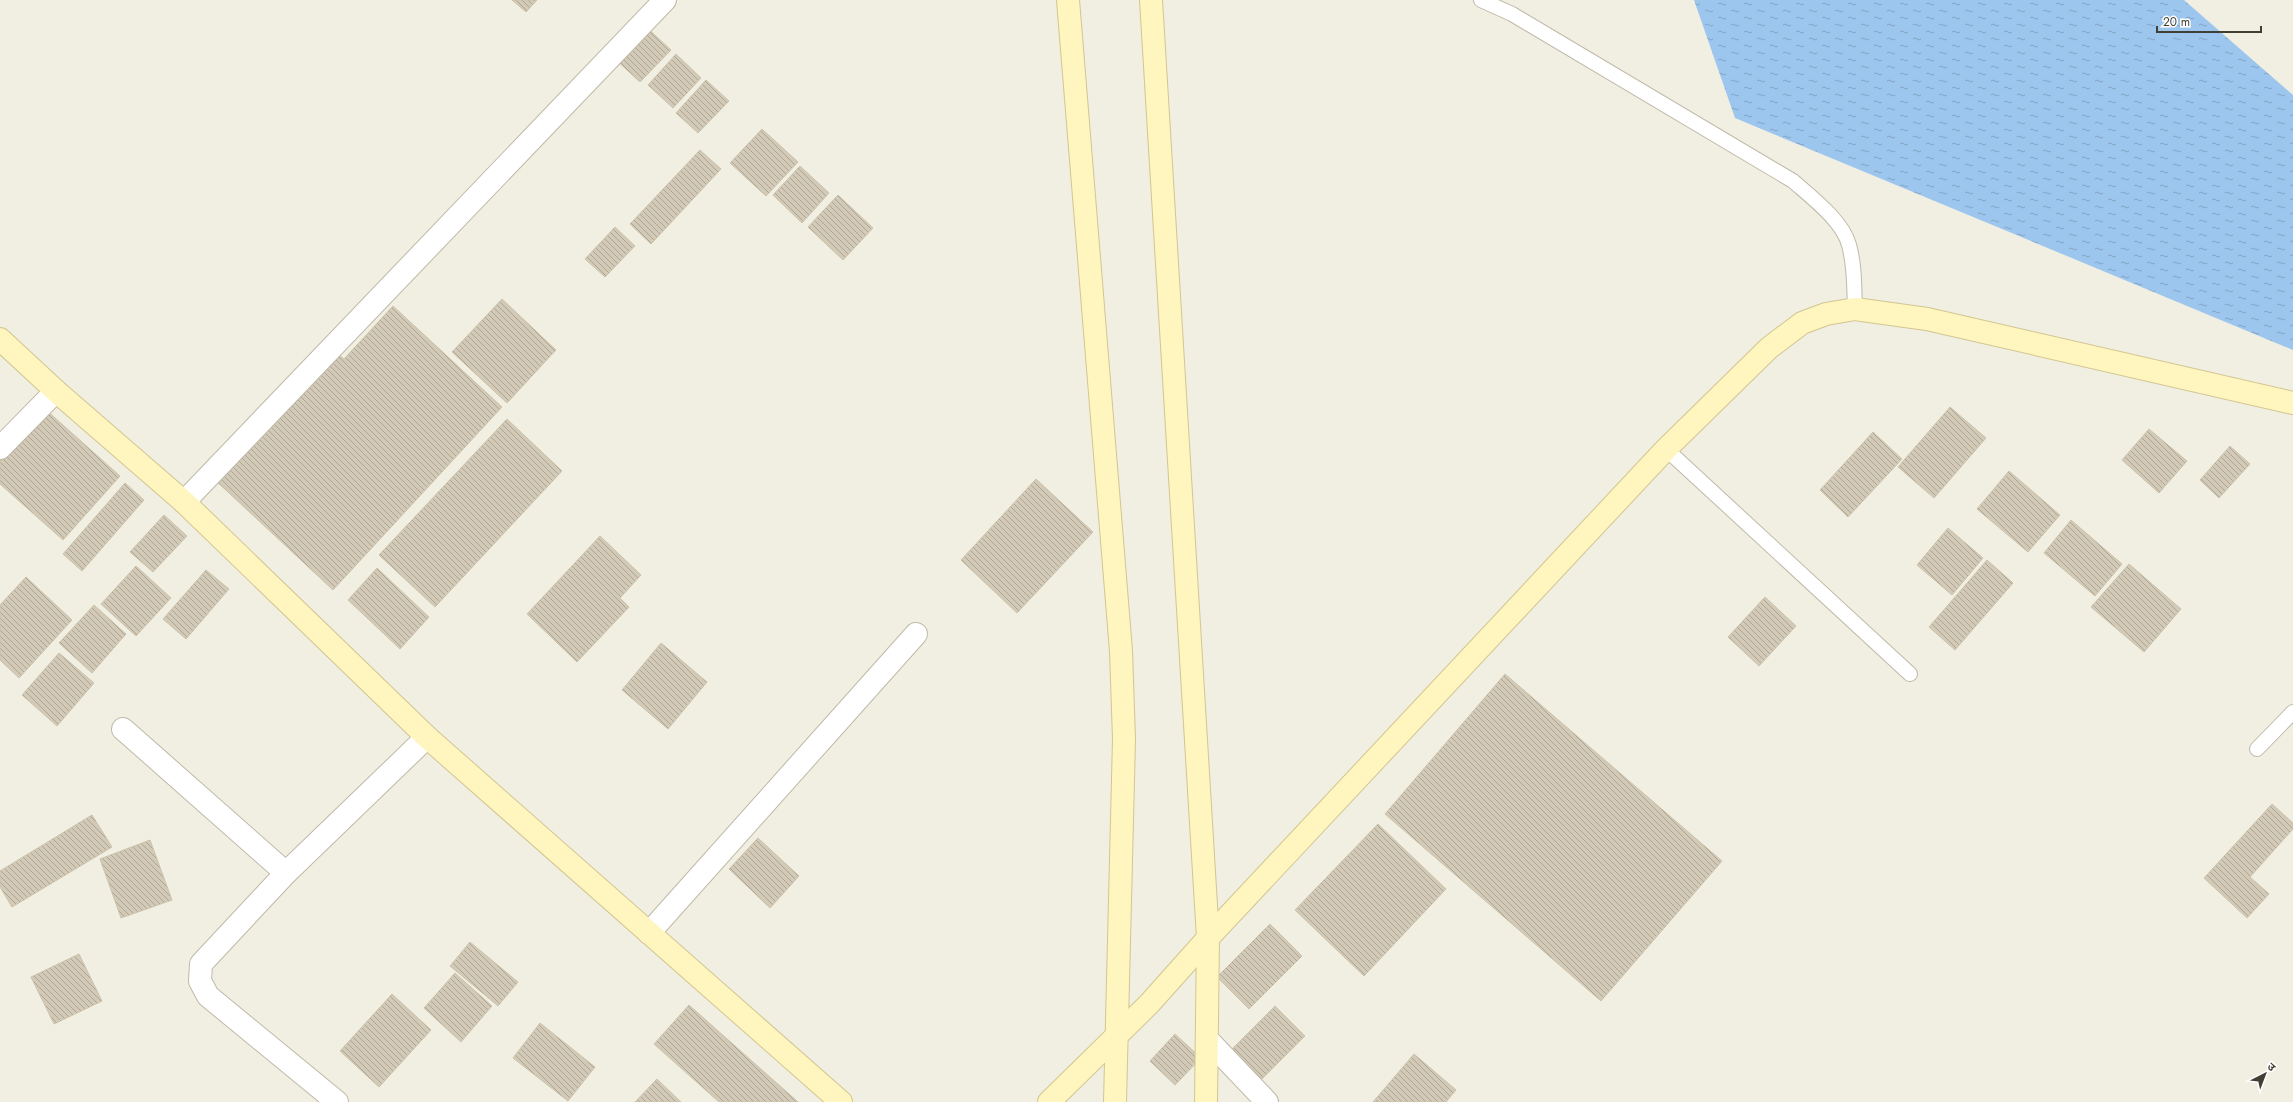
<svg xmlns="http://www.w3.org/2000/svg" width="2293" height="1102" viewBox="0 0 2293 1102" font-family="Jost,'Noto Sans Devanagari',sans-serif">
	<style>
		.water { fill: url(#water-ripples) }
		.building { fill: url(#building-back-hatch); stroke: #cdc3ab }
		.lines { fill: none; stroke-linecap: round; stroke-linejoin: round }
		.lane-casing { stroke: #bfb9a8; stroke-width: 16 }
		.street-casing { stroke: #bfb9a8; stroke-width: 24 }
		.secondary-casing { stroke: #d2c691; stroke-width: 24 }
		.lane { stroke: #fff; stroke-width: 14 }
		.street { stroke: #fff; stroke-width: 22 }
		.secondary { stroke: #fef5bf; stroke-width: 22 }
	</style>
	<defs>
		<pattern id="water-ripples" width="26" height="14" patternUnits="userSpaceOnUse"><rect width="26" height="14" fill="#9dc6ef"/><path d="M2 4q2-2 4 0t4 0M15 11q2-2 4 0t4 0" fill="none" stroke="#82a2c2"/></pattern>
		<pattern id="building-back-hatch" width="6" height="6" patternUnits="userSpaceOnUse"><rect width="6" height="6" fill="#d2cab7"/><path d="M-1 5l2 2M0 0l6 6M5-1l2 2" fill="none" stroke="#aca595"/></pattern>
	</defs>
	<rect width="100%" height="100%" fill="#f1eee2"/>
	<polygon class="water" points="1694,0 2184,0 2293,95 2293,350 1735,118"/>
	<g class="building">
		<polygon points="512,0 537,0 526,12"/>
		<polygon points="644,25 671,50 640,82 614,58"/>
		<polygon points="676,54 701,78 673,108 648,85"/>
		<polygon points="706,80 729,101 698,133 676,113"/>
		<polygon points="762,129 798,162 766,196 730,163"/>
		<polygon points="700,150 721,169 651,244 630,224"/>
		<polygon points="800,166 829,193 802,223 773,195"/>
		<polygon points="838,195 873,228 843,260 808,227"/>
		<polygon points="615,227 635,246 605,277 585,259"/>
		<polygon points="502,299 556,350 507,403 452,352"/>
		<polygon points="393,306 502,407 333,590 214,479 333,350 344,359"/>
		<polygon points="1950,407 1986,438 1934,498 1898,467"/>
		<polygon points="45,409 120,476 63,540 0,484 0,459"/>
		<polygon points="507,419 562,471 435,607 379,555"/>
		<polygon points="2149,429 2187,461 2159,493 2122,460"/>
		<polygon points="1873,432 1902,459 1848,517 1820,490"/>
		<polygon points="2230,446 2250,464 2219,498 2200,480"/>
		<polygon points="2009,471 2060,515 2028,552 1977,509"/>
		<polygon points="1036,479 1093,532 1017,613 961,560"/>
		<polygon points="125,483 144,500 82,571 63,554"/>
		<polygon points="164,515 187,536 153,572 130,552"/>
		<polygon points="2071,520 2122,564 2095,596 2044,553"/>
		<polygon points="1948,528 1983,558 1952,595 1917,565"/>
		<polygon points="600,536 641,575 620,598 629,607 577,662 527,614"/>
		<polygon points="1987,560 2013,583 1955,650 1929,627"/>
		<polygon points="2129,564 2181,609 2144,652 2091,607"/>
		<polygon points="136,566 171,598 136,636 101,604"/>
		<polygon points="377,568 429,617 400,649 348,600"/>
		<polygon points="206,570 229,589 186,639 163,619"/>
		<polygon points="26,577 72,620 19,678 0,660 0,605"/>
		<polygon points="1765,597 1796,626 1759,666 1728,637"/>
		<polygon points="94,605 126,634 92,673 59,643"/>
		<polygon points="661,643 707,682 668,729 622,690"/>
		<polygon points="59,653 94,683 57,726 22,695"/>
		<polygon points="1505,674 1722,861 1601,1001 1385,814"/>
		<polygon points="2272,804 2293,823 2293,829 2250,877 2269,894 2247,918 2204,878"/>
		<polygon points="92,815 112,847 12,907 0,887 0,871"/>
		<polygon points="1378,824 1446,889 1364,976 1295,910"/>
		<polygon points="758,838 799,876 770,908 729,869"/>
		<polygon points="150,840 172,900 121,918 100,859"/>
		<polygon points="1270,924 1302,956 1249,1009 1217,977"/>
		<polygon points="470,942 518,982 498,1006 450,966"/>
		<polygon points="79,954 102,1001 54,1024 31,977"/>
		<polygon points="455,973 492,1006 461,1042 424,1008"/>
		<polygon points="392,994 431,1030 379,1087 340,1051"/>
		<polygon points="689,1005 798,1102 719,1102 654,1044"/>
		<polygon points="1275,1006 1305,1036 1262,1079 1232,1049"/>
		<polygon points="540,1023 595,1067 568,1101 513,1058"/>
		<polygon points="1175,1034 1201,1058 1175,1085 1150,1061"/>
		<polygon points="1414,1054 1456,1090 1446,1102 1373,1102"/>
		<polygon points="657,1079 681,1102 635,1102"/>
	</g>
	<g class="lines">
		<defs>
			<g id="lane">
				<path d="M1481,0l31,14 281,167c18,16 50,40 56,64 6,21 5,43 6,64"/>
				<polyline points="1666,449 1910,674"/>
				<polyline points="2257,749 2293,712"/>
			</g>
			<g id="street">
				<polyline points="0,448 56,391"/>
				<polyline points="184,502 665,0"/>
				<polyline points="123,729 286,873"/>
				<polyline points="649,933 916,634"/>
				<polyline points="1207,1039 1267,1102"/>
				<polyline points="337,1102 208,996 200,981 201,964 286,873 427,737"/>
			</g>
			<g id="secondary">
				<polyline points="1068,0 1121,651 1124,739 1115,1102"/>
				<polyline points="1151,0 1208,938 1206,1102"/>
				<polyline points="0,339 56,391 184,502 427,737 841,1102"/>
				<polyline points="1049,1102 1149,1004 1208,938 1666,449 1769,348 1802,323 1826,314 1855,309 1927,319 2293,403"/>
			</g>
		</defs>
		<use href="#lane" class="lane-casing"/>
		<use href="#street" class="street-casing"/>
		<use href="#secondary" class="secondary-casing"/>
		<use href="#lane" class="lane"/>
		<use href="#street" class="street"/>
		<use href="#secondary" class="secondary"/>
	</g>
	<g transform="translate(2265 1074) rotate(42)" stroke="#ffffff" stroke-width="3" paint-order="stroke">
	<path d="M0-3L7 15L0 10L-7 15Z" fill="#423e33"/>
	<text y="-6" font-size="11" font-weight="bold" text-anchor="middle" fill="#423e33">उ</text>
	</g>
	<path d="M2157 26v6h104v-6" fill="none" stroke="#423e33" stroke-width="2"/>
	<text x="2163" y="26" font-size="12" fill="#423e33" stroke="#ffffff" stroke-width="3" paint-order="stroke">20 m</text>
</svg>
